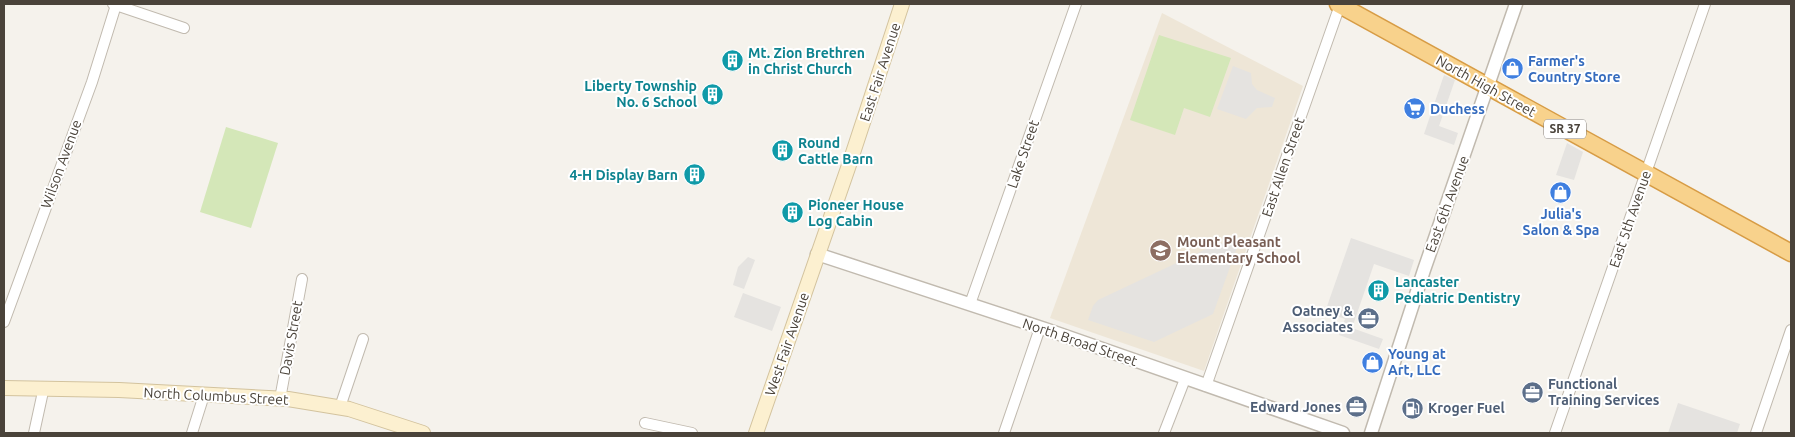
<svg xmlns="http://www.w3.org/2000/svg" width="1795" height="437" viewBox="0 0 1795 437" font-family="Ubuntu,sans-serif">
	<style>
		.education { fill: #eee6d7 }
		.green { fill: #d4e7b8 }
		.parking { fill: #e5e3e0 }
		.lines { fill: none; stroke-linecap: round; stroke-linejoin: round }
		.minor-casing { stroke: #c1baaf; stroke-width: 12 }
		.tertiary-casing { stroke: #c1baaf; stroke-width: 15 }
		.secondary-casing { stroke: #d3c39e; stroke-width: 16 }
		.trunk-casing { stroke: #d79c45; stroke-width: 19 }
		.minor { stroke: #fff; stroke-width: 10 }
		.tertiary { stroke: #fff; stroke-width: 12 }
		.secondary { stroke: #fcf0d0; stroke-width: 14 }
		.trunk { stroke: #f8d28c; stroke-width: 16 }
		.labels { text-anchor: middle; stroke-width: 4; stroke-linejoin: round; paint-order: stroke }
		.shield { fill: #fff; stroke: #807b75; stroke-width: 1 }
		.shield-label { font-size: 12px; font-weight: bold; fill: #4a433a }
		.culture-label { font-size: 14px; font-weight: bold; fill: #0d838f; stroke: #fff; text-anchor: start }
		.shop-label { font-size: 14px; font-weight: bold; fill: #366cbe; stroke: #fff; text-anchor: start }
		.street-label { font-size: 14px; fill: #4a433a; stroke: #fff }
		.education-label { font-size: 14px; font-weight: bold; fill: #785e54; stroke: #fff; text-anchor: start }
		.service-label { font-size: 14px; font-weight: bold; fill: #4e5e75; stroke: #fff; text-anchor: end }
	</style>
	<rect width="100%" height="100%" fill="#f5f2ec"/>
	<polygon class="education" points="1162,13 1303,86 1204,371 1050,318"/>
	<g class="green">
		<polygon points="1159,35 1231,58 1210,117 1184,108 1175,135 1130,120"/>
		<polygon points="226,127 278,143 251,228 200,212"/>
	</g>
	<g class="parking">
		<polygon points="1233,66 1251,73 1252,84 1257,90 1275,98 1272,107 1257,108 1246,119 1217,109"/>
		<polygon points="1444,75 1455,80 1439,126 1458,133 1454,145 1424,134"/>
		<polygon points="1567,143 1583,152 1574,180 1556,175"/>
		<polygon points="1351,238 1414,260 1409,276 1374,264 1352,328 1383,339 1379,349 1339,335 1345,319 1325,312"/>
		<polygon points="1219,243 1238,245 1213,314 1154,342 1088,320 1093,306 1098,300"/>
		<polygon points="748,257 755,260 744,289 733,285 738,267"/>
		<polygon points="743,293 781,307 772,331 734,317"/>
		<polygon points="1678,403 1740,424 1737,433 1668,433"/>
	</g>
	<g class="lines">
		<defs>
			<g id="minor">
				<polyline points="113,4 184,28"/>
				<polyline points="970,304 1076,4"/>
				<polyline points="4,322 92,82 116,5"/>
				<polyline points="1206,386 1340,5"/>
				<polyline points="280,399 302,279"/>
				<polyline points="340,407 363,339"/>
				<polyline points="645,423 692,433"/>
				<polyline points="34,433 44,387"/>
				<polyline points="192,433 204,395"/>
				<polyline points="1004,433 1040,328"/>
				<polyline points="1164,433 1185,379"/>
				<polyline points="1555,433 1705,4"/>
				<polyline points="1756,433 1791,330"/>
			</g>
			<g id="tertiary">
				<polyline points="817,254 1048,330 1343,433"/>
				<polyline points="1371,433 1424,270 1516,4"/>
			</g>
			<g id="secondary">
				<polyline points="4,388 119,390 288,399 349,409 423,433"/>
				<polyline points="756,433 848,168 902,4"/>
			</g>
			<polyline id="trunk" points="1338,4 1791,253"/>
		</defs>
		<use href="#minor" class="minor-casing"/>
		<use href="#tertiary" class="tertiary-casing"/>
		<use href="#secondary" class="secondary-casing"/>
		<use href="#trunk" class="trunk-casing"/>
		<use href="#minor" class="minor"/>
		<use href="#tertiary" class="tertiary"/>
		<use href="#secondary" class="secondary"/>
		<use href="#trunk" class="trunk"/>
	</g>
	<defs>
		<symbol id="building-disc" viewBox="-11 -11 22 22"><circle r="9.5" fill="#0f9aa8" stroke="#fff"/><path d="M-4-6H4V6H1V3H-1V6H-4ZM-2.5-4.3h1.7v1.8h-1.7ZM.8-4.3h1.7v1.8H.8ZM-2.5-1h1.7V.8h-1.7ZM.8-1h1.7V.8H.8Z" fill="#fff"/></symbol>
		<symbol id="shop-disc" viewBox="-11 -11 22 22"><circle r="9.5" fill="#3f7fe0" stroke="#fff"/><path d="M-5-2.5h2.3a2.7 3.5 0 0 1 5.4 0H5L5.5 6h-11ZM-1.5-2.5h3a1.5 2.3 0 0 0-3 0Z" fill="#fff"/></symbol>
		<symbol id="supermarket-disc" viewBox="-11 -11 22 22"><circle r="9.5" fill="#3f7fe0" stroke="#fff"/><path d="M-6-5.5h2.5l.6 2H6L4.5 2H-2.5L-4.4-4H-6ZM-1.5 3.2a1.3 1.3 0 1 0 .1 0ZM3 3.2a1.3 1.3 0 1 0 .1 0Z" fill="#fff"/></symbol>
		<symbol id="school-disc" viewBox="-11 -11 22 22"><circle r="9.5" fill="#8d6e63" stroke="#fff"/><path d="M0-5L7-2L0 1L-7-2ZM-4 1L0 2.5L4 1V4Q0 6-4 4Z" fill="#fff"/></symbol>
		<symbol id="office-disc" viewBox="-11 -11 22 22"><circle r="9.5" fill="#5c6f8a" stroke="#fff"/><path d="M-6-3h4V-5.5h4V-3h4V5H-6ZM-1-4.5V-3h2v-1.5ZM-6 0V1H6V0Z" fill="#fff"/></symbol>
		<symbol id="fuel-disc" viewBox="-11 -11 22 22"><circle r="9.5" fill="#5c6f8a" stroke="#fff"/><path d="M-5.5-6h7V0h2V4h1.3V-2.5L3-4.5l.8-.8L6-3V5H2.5V1h-1V6h-7ZM-4.2-4.7v3.2H.2V-4.7Z" fill="#fff"/></symbol>
	</defs>
	<g fill-rule="evenodd">
		<use href="#building-disc" x="720" y="48" width="25" height="25"/>
		<use href="#shop-disc" x="1500" y="56" width="25" height="25"/>
		<use href="#building-disc" x="700" y="82" width="25" height="25"/>
		<use href="#supermarket-disc" x="1402" y="96" width="25" height="25"/>
		<use href="#building-disc" x="770" y="138" width="25" height="25"/>
		<use href="#building-disc" x="682" y="162" width="25" height="25"/>
		<use href="#shop-disc" x="1548" y="180" width="25" height="25"/>
		<use href="#building-disc" x="780" y="200" width="25" height="25"/>
		<use href="#school-disc" x="1148" y="238" width="25" height="25"/>
		<use href="#building-disc" x="1366" y="278" width="25" height="25"/>
		<use href="#office-disc" x="1356" y="306" width="25" height="25"/>
		<use href="#shop-disc" x="1360" y="350" width="25" height="25"/>
		<use href="#office-disc" x="1520" y="380" width="25" height="25"/>
		<use href="#office-disc" x="1344" y="394" width="25" height="25"/>
		<use href="#fuel-disc" x="1400" y="396" width="25" height="25"/>
	</g>
	<g class="labels">
		<rect class="shield" x="1544" y="119.5" width="42" height="19" rx="4"/>
		<g class="shield-label">
			<text x="1565" y="133">SR 37</text>
		</g>
		<g class="culture-label">
			<text x="748" y="58">Mt. Zion Brethren<tspan x="748" dy="16">in Christ Church</tspan></text>
			<text x="697" y="91" text-anchor="end">Liberty Township<tspan x="697" dy="16">No. 6 School</tspan></text>
			<text x="798" y="148">Round<tspan x="798" dy="16">Cattle Barn</tspan></text>
			<text x="678" y="180" text-anchor="end">4-H Display Barn</text>
			<text x="808" y="210">Pioneer House<tspan x="808" dy="16">Log Cabin</tspan></text>
			<text x="1395" y="287">Lancaster<tspan x="1395" dy="16">Pediatric Dentistry</tspan></text>
		</g>
		<g class="shop-label">
			<text x="1528" y="66">Farmer's<tspan x="1528" dy="16">Country Store</tspan></text>
			<text x="1430" y="114">Duchess</text>
			<text x="1561" y="219" text-anchor="middle">Julia's<tspan x="1561" dy="16">Salon &amp; Spa</tspan></text>
			<text x="1388" y="359">Young at<tspan x="1388" dy="16">Art, LLC</tspan></text>
		</g>
		<g class="street-label">
			<text transform="translate(880 72) rotate(-72)" y="5">East Fair Avenue</text>
			<text transform="translate(1486 86) rotate(29)" y="5">North High Street</text>
			<text transform="translate(1023 154) rotate(-71)" y="5">Lake Street</text>
			<text transform="translate(61 164) rotate(-70)" y="5">Wilson Avenue</text>
			<text transform="translate(1283 167) rotate(-71)" y="5">East Allen Street</text>
			<text transform="translate(1447 204) rotate(-70)" y="5">East 6th Avenue</text>
			<text transform="translate(1630 219) rotate(-71)" y="5">East 5th Avenue</text>
			<text transform="translate(291 338) rotate(-80)" y="5">Davis Street</text>
			<text transform="translate(1080 342) rotate(19)" y="5">North Broad Street</text>
			<text transform="translate(787 344) rotate(-71)" y="5">West Fair Avenue</text>
			<text transform="translate(216 396) rotate(3)" y="5">North Columbus Street</text>
		</g>
		<g class="education-label">
			<text x="1177" y="247">Mount Pleasant<tspan x="1177" dy="16">Elementary School</tspan></text>
		</g>
		<g class="service-label">
			<text x="1353" y="316">Oatney &amp;<tspan x="1353" dy="16">Associates</tspan></text>
			<text x="1548" y="389" text-anchor="start">Functional<tspan x="1548" dy="16">Training Services</tspan></text>
			<text x="1341" y="412">Edward Jones</text>
			<text x="1428" y="413" text-anchor="start">Kroger Fuel</text>
		</g>
	</g>
	<rect width="1795" height="437" fill="none" stroke="#4a433a" stroke-width="10"/>
</svg>
